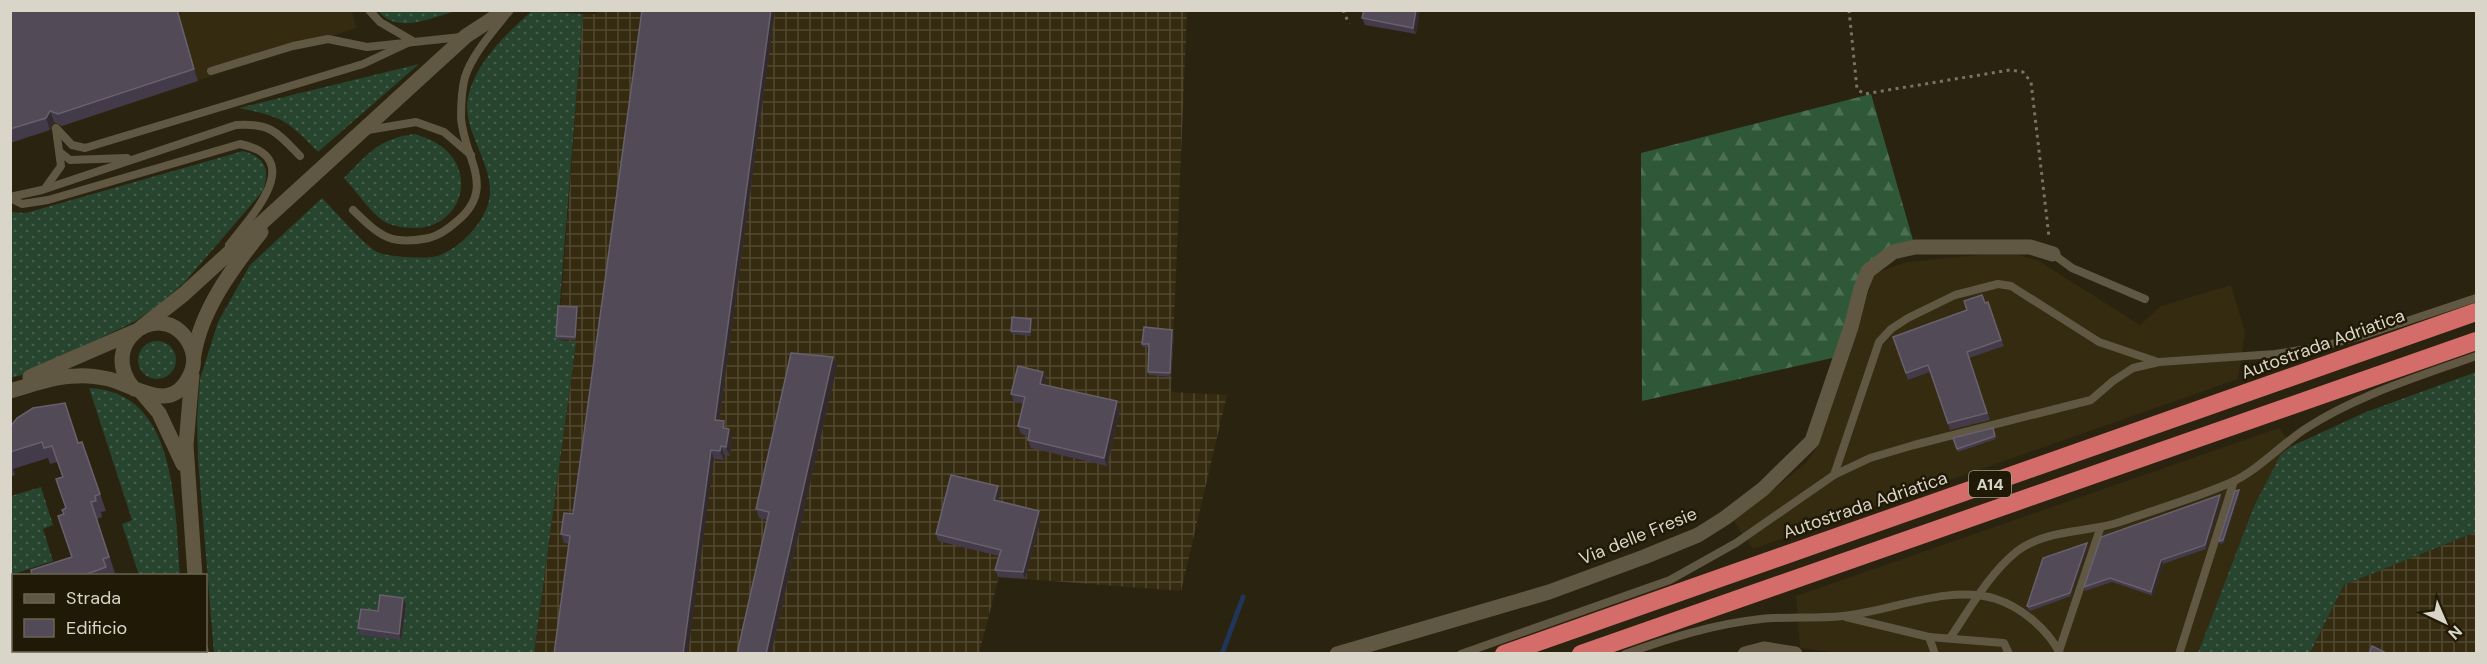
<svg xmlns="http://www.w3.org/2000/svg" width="2487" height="664" viewBox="0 0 2487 664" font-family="'DM Sans',sans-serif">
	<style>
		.built { fill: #352b10 }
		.industrial { fill: url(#industrial-grid) }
		.grass { fill: url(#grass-dots) }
		.forest { fill: url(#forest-firs) }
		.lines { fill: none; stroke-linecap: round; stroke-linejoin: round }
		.stream { stroke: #213559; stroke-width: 5 }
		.path { stroke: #797363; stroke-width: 3; stroke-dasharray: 3 4.5; stroke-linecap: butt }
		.service { stroke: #605843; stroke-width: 8 }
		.minor { stroke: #605843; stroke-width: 15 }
		.motorway { stroke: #d46c6a; stroke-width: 18 }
		.wall { fill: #433a4a }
		.shaded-wall { fill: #322a2d }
		.building { fill: #534a58; stroke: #68606a; stroke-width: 1.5 }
		.labels { text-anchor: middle; stroke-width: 5; stroke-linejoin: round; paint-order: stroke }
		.shield { fill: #201906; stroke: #a29d8e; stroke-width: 1.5 }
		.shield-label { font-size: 16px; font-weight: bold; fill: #d9d5c8 }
		.street-label { font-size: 18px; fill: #d9d5c8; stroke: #201906 }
	</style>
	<defs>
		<pattern id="industrial-grid" width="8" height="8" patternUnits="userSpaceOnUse" patternTransform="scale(1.5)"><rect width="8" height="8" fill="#352b10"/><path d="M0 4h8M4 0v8" fill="none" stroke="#524931"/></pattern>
		<pattern id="grass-dots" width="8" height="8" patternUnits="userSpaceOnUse" patternTransform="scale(1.5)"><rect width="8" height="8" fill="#27442e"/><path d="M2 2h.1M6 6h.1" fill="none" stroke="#465e4b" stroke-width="1.8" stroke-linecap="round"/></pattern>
		<pattern id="forest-firs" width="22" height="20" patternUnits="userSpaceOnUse" patternTransform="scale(1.5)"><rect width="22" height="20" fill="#2f5839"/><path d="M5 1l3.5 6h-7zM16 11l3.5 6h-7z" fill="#4d6f54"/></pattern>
	</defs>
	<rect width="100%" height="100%" fill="#2a230f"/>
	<g class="built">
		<polygon points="10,11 352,11 356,28 11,143"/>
		<polygon points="1979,255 2019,255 2039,261 2140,325 2161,306 2231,285 2245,332 2238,379 1753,549 1734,521 1806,463 1817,447 1873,278 1878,272 1907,262"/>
		<polygon points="2279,428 2292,446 2281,455 2254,506 2198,653 1846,654 1800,648 1796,596"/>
	</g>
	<g class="industrial">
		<polygon points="597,10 1187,11 1171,392 1227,395 1181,591 999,577 979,653 534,654 576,344 558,341 583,14 597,14"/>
		<polygon points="2476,532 2476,653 2310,654 2344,585"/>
	</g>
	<g class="grass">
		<path d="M378,11h79c-25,6 -59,24 -79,0z"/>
		<path d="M532,11l51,3 -26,325 19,4 -42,310 -320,1 -16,-195 -1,-39 3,-41 18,-57 32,-57 72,-67c11,11 44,49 55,54 11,5 53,8 63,3 23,-9 48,-36 50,-61 2,-35 -31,-66 -21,-101 9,-33 38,-60 63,-82z"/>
		<path d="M419,64l-101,88c-31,-32 -35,-35 -79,-44z"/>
		<path d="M415,134c15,5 29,11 38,24 21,32 -1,69 -36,70 -10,0 -23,-1 -32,-6 -13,-8 -30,-32 -41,-44 24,-24 35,-40 71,-44z"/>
		<path d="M243,151c23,7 27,18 20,40l-79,92 -29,25 -21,14 -109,52 -14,4 -1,-166 16,1z"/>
		<circle cx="157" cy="360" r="19"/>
		<polygon points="2476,372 2476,532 2344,585 2310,653 2198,653 2254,506 2281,454 2292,446 2366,412"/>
		<path d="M89,388c91,4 85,123 91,187h-41l-17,-51 10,-4z"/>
		<polygon points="41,487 53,525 43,529 53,561 11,575 11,496"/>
	</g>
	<polygon class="forest" points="1871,94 1915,247 1879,261 1841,356 1642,401 1641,153"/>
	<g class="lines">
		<polyline class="stream" points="1222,654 1243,597"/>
		<g class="path">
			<polyline points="1343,10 1349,24"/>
			<polyline points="1849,10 1857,89 1864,94 2010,70 2023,72 2031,82 2049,237"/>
		</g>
		<g class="service">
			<polyline points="369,10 380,22 411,40"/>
			<polyline points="211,71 293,46 328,39 367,47 461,37"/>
			<polyline points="56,128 72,145 85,148 363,64 412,41"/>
			<polyline points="368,130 416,122 444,132 471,155"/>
			<polyline points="60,152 70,160 127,158"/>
			<polyline points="46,187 61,166 56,129"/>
			<path d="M10,197l32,-7 194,-65c35,-2 41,7 64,31"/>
			<path d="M10,198l12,6 26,-4 192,-56c68,14 11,72 -11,101"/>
			<path d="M353,210c27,26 37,36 76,28 11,-3 18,-8 27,-16 42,-34 8,-63 5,-104 0,-11 1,-30 4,-41 7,-22 26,-43 40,-61"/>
			<polyline points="2053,254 2072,268 2145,299"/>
			<polyline points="1834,475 1879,342 1891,329 1908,318 1955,295 1998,284 2011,286 2099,342 2158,362"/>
			<polyline points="1846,617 1929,637"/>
			<path d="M1950,638c20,-29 38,-63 66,-86 29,-23 71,-19 104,-30 37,-13 76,-24 112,-40 26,-12 49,-37 73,-53 52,-34 113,-52 171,-73"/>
			<polyline points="2059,651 2100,529"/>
			<polyline points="1461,654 1670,580 1736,543 1834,475 1870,458 1914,445 2091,400 2113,381 2133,368 2159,362 2275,354 2320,347 2362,336 2476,298"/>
			<path d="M1625,654c45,-16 89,-30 136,-35 28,-3 55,0 82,-3 48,-5 106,-32 153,-17 25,8 53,31 64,55"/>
			<polyline points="1935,654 1929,637 2004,643 2009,654"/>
			<polyline points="2179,654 2234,481"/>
		</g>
		<g class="minor">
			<polyline points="142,327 184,294 466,36 506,10"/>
			<path d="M194,355c7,-45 39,-88 67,-123"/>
			<polyline points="192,375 186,445 195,576"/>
			<polyline points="30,377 134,332"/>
			<path d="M10,391c22,-6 44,-15 67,-15 10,-1 22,1 32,3 29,8 64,37 82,-6 5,-12 2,-25 -5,-35 -28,-39 -90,6 -52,51"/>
			<polyline points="142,393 159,413 183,464"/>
			<polyline points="201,650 201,654"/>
			<polyline points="76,654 86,650"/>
			<polyline points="1337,654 1549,592 1644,557 1698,535 1725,518 1763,489 1812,441 1851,327 1861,288 1868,271 1893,252 1915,247 2030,247 2053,254"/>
			<polyline points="1745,654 1764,649 1795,654"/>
		</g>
		<g class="motorway">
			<polyline points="1504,654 2476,312"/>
			<polyline points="1581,654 2476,341"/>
		</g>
	</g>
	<g class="wall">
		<polygon points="10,10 178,10 198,81 62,126 54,122 50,130 10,143"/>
		<polygon points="642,10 775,10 719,421 727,429 732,438 730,456 724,455 724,460 714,459 569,544 564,543 561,534 573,514"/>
		<polygon points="1364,10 1420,10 1416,34 1365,25 1362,18"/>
		<polygon points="1988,302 2004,346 1969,358 1990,420 1950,430 1930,372 1908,380 1893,337"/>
		<polygon points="577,307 578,310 576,340 557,339 556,336"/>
		<polygon points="1031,319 1032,322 1031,336 1012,334 1011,331"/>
		<polygon points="1172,330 1174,333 1171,377 1149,375 1148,372 1149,347 1143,347 1142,344"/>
		<polygon points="833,357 837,366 771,654 737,654 767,520 759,518 756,509"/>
		<polygon points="1043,372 1046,380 1045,385 1120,410 1107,466 1031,448 1028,440 1029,436 1021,434 1018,426 1023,404 1014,402 1011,394"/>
		<polygon points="71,420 79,443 88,458 106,511 101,512 102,517 97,519 115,573 109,576 32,576 72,557 64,514 66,508 63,477 58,462 50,464 48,458 13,469 15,475 10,477 10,427"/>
		<polygon points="1993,428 1996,439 1958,452 1953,438"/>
		<polygon points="1000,493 998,501 1041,518 1025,579 998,577 995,570 999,556 938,541 936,534"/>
		<polygon points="2240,493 2224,543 2220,544 2219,541"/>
		<polygon points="2222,499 2206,549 2163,564 2153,596 2112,582 2085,591 2084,587"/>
		<polygon points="2088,546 2071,596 2030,611 2028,609 2027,606"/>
		<polygon points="14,584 14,616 10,618 10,585"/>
		<polygon points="406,605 401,640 360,635 358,628 378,611"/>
	</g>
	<g class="shaded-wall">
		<polygon points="177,10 178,10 198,81 194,69"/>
		<polygon points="771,10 775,10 718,429 715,420"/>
		<polygon points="1416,10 1420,10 1416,34 1413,28"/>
		<polygon points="50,111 54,122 50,130 46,118"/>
		<polygon points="577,307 578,310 576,340 575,337"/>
		<polygon points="1031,319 1032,322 1031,336 1030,332"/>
		<polygon points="1172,330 1174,333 1171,377 1170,373"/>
		<polygon points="833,357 837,366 771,654 766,654"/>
		<polygon points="1043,372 1046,380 1043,392 1040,384"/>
		<polygon points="1117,401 1120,410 1107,466 1104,458"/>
		<polygon points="729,429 732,438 730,456 726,447"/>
		<polygon points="721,446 724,455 724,460 720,451"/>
		<polygon points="711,450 714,459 688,654 683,654"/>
		<polygon points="998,486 1000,493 996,507 994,500"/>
		<polygon points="2239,490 2240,493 2224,543 2223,540"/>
		<polygon points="2220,495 2222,499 2206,549 2205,545"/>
		<polygon points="1039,511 1041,518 1025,579 1023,572"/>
		<polygon points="2087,543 2088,546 2071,596 2070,593"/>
		<polygon points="2161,560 2163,564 2153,596 2151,592"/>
		<polygon points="403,598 406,605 401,640 399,634"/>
		<polygon points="10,605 14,613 14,616 10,618"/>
	</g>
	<g class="building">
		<polygon points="10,10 177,10 194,69 58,114 50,111 46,118 10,129"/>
		<polygon points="642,10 771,10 715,420 724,421 723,428 729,429 726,447 721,446 720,451 711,450 683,654 554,654 570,536 561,534 564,513 573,514"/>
		<polygon points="1364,10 1416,10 1413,28 1362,18"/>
		<polygon points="1982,295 1985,303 1988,302 2001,340 1967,352 1987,413 1948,423 1928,365 1906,373 1893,337 1967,310 1964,301"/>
		<polygon points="558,306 577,307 575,337 556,336"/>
		<polygon points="1012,317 1031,319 1030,332 1011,331"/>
		<polygon points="1144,327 1172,330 1170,373 1148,372 1149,344 1142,344"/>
		<polygon points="791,353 833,357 766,654 737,654 769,512 756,509"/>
		<polygon points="1018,366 1043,372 1040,384 1117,401 1104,458 1028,440 1030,429 1018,426 1025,397 1011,394"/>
		<polygon points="65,403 78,443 82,442 100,494 95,496 96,501 91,502 109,557 103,559 106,567 87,574 88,576 32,576 31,570 72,557 58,516 64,514 62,510 66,508 56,479 63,477 52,446 44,448 42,442 10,452 10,427 17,418 33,408"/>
		<polygon points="1993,428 1995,436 1957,449 1953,438"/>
		<polygon points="951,475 998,486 994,500 1039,511 1023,572 995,570 1001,550 936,534"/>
		<polygon points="2239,490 2223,540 2219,541 2235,491"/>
		<polygon points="2220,495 2205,545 2161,560 2151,592 2110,578 2084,587 2101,537"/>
		<polygon points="2087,543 2070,593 2029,607 2027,606 2043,558"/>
		<polygon points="14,584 14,598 10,599 10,585"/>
		<polygon points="380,595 403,598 399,634 358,628 361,609 378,611"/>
		<polygon points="2372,646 2388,654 2369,654"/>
	</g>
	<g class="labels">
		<rect class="shield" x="1969" y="471" width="42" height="26" rx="4.5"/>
		<g class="shield-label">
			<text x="1990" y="490">A14</text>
		</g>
		<g class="street-label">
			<text transform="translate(2323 344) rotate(-20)" y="6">Autostrada Adriatica</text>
			<text transform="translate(1865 505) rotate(-19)" y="6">Autostrada Adriatica</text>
			<text transform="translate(1638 536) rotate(-22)" y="6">Via delle Fresie</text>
		</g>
	</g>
	<rect width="2487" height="664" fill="none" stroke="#d9d5c8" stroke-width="24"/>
	<rect x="12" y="574" width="195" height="78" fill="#201906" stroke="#6a6454" stroke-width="1.5"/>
	<rect x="24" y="594" width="30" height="9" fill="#605843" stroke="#6a6454" stroke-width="1.5"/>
	<text x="66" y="604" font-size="18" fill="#d9d5c8">Strada</text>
	<rect x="24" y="619" width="30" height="18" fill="#534a58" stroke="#6a6454" stroke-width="1.5"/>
	<text x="66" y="634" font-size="18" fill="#d9d5c8">Edificio</text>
	<g transform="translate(2445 622) rotate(136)" stroke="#201906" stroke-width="4.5" paint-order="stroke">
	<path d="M0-4.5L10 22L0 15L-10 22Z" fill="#d9d5c8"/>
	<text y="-9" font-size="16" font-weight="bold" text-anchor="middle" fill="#d9d5c8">N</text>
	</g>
</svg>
